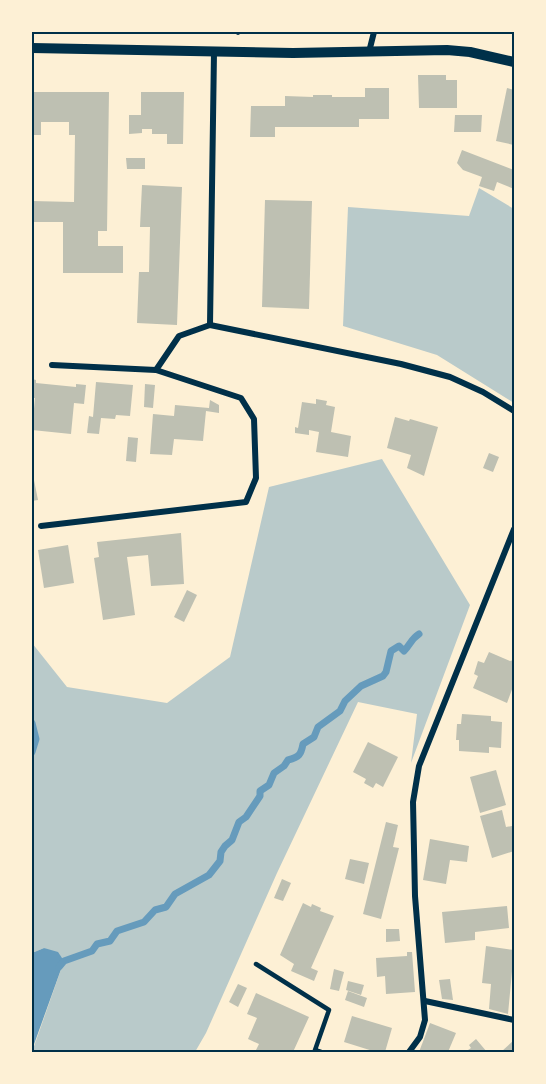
<svg xmlns="http://www.w3.org/2000/svg" width="546" height="1084" viewBox="0 0 546 1084" font-family="'Public Sans',sans-serif">
	<style>
		.green { fill: #b9caca }
		.water { fill: #669bbc }
		.lines { fill: none; stroke-linecap: round; stroke-linejoin: round }
		.stream { stroke: #669bbc; stroke-width: 7 }
		.building { fill: #bec0b2 }
		.path { stroke: #003049; stroke-width: 4 }
		.service { stroke: #003049; stroke-width: 4.5 }
		.minor { stroke: #003049; stroke-width: 6 }
		.tertiary { stroke: #003049; stroke-width: 10 }
		.neatline { fill: none; stroke: #003049; stroke-width: 2 }
	</style>
	<rect width="100%" height="100%" fill="#fdf0d5"/>
	<g class="green">
		<polygon points="479,188 514,209 514,403 437,355 343,326 348,207 469,216"/>
		<polygon points="382,459 470,605 411,763 417,714 358,702 277,873 206,1033 195,1052 32,1052 64,961 44,948 32,953 32,643 67,687 167,703 230,657 269,487"/>
	</g>
	<polygon class="water" points="44,948 58,952 64,961 32,1050 32,953"/>
	<g class="lines">
		<g class="stream">
			<polyline points="32,723 36,739 32,752"/>
			<path d="M59,967l5,-6 28,-10 5,-7 13,-3 7,-10 27,-9 11,-12 11,-3 9,-13 34,-19 11,-14 1,-9 4,-6 7,-6 7,-18 7,-5 14,-21v-5l9,-6 5,-12 10,-7 4,-6c11,-3 13,-5 15,-16l11,-7 4,-10 22,-16 5,-10 16,-15 22,-10 3,-4 5,-21 8,-5 5,5c6,-6 7,-12 15,-17"/>
		</g>
	</g>
	<g class="building">
		<polygon points="418,75 446,75 446,80 457,80 457,108 419,108"/>
		<polygon points="365,88 389,88 389,119 359,119 359,127 275,127 275,137 250,137 251,106 285,106 285,96 313,97 313,95 332,95 332,97 365,97"/>
		<polygon points="507,88 514,90 514,145 496,141"/>
		<polygon points="32,92 109,92 107,231 98,231 98,246 123,246 123,273 63,273 63,222 32,222 32,201 74,202 75,135 69,135 69,122 41,122 41,135 32,135"/>
		<polygon points="141,92 184,92 183,144 167,144 167,134 152,134 152,129 142,129 142,133 129,134 129,115 141,115"/>
		<polygon points="455,115 482,115 481,132 454,132"/>
		<polygon points="462,150 514,170 514,189 497,182 494,191 479,186 482,177 463,170 457,163"/>
		<polygon points="126,158 145,158 145,169 127,169"/>
		<polygon points="142,185 182,187 177,325 137,323 139,272 149,272 150,227 140,227"/>
		<polygon points="265,200 312,201 309,309 262,307"/>
		<polygon points="32,379 36,380 36,383 76,387 76,384 86,385 84,404 74,403 71,434 32,430 35,398 32,398"/>
		<polygon points="96,382 133,385 130,416 116,415 115,419 101,418 99,434 87,433 89,416 93,417"/>
		<polygon points="145,384 155,385 153,408 144,407"/>
		<polygon points="316,399 327,401 326,405 335,407 331,432 351,436 348,457 316,452 319,432 309,430 309,435 295,433 295,427 298,428 302,402 316,404"/>
		<polygon points="210,400 219,405 219,413 206,411 203,441 174,439 172,455 150,454 153,414 174,416 175,405 209,408"/>
		<polygon points="395,417 409,421 410,419 438,427 424,476 407,468 411,455 387,448"/>
		<polygon points="128,437 138,438 136,462 126,461"/>
		<polygon points="489,453 499,457 493,472 483,468"/>
		<polygon points="34,480 38,500 32,501 32,481"/>
		<polygon points="181,533 184,584 151,586 148,555 127,557 135,615 103,620 94,558 99,557 97,542"/>
		<polygon points="68,545 74,583 44,588 38,550"/>
		<polygon points="187,590 197,595 184,622 174,617"/>
		<polygon points="489,652 510,661 514,660 514,684 507,703 473,688 478,676 474,674 478,661 484,663"/>
		<polygon points="462,714 491,716 491,721 502,722 501,748 489,747 489,753 459,751 459,740 456,740 457,724 461,724"/>
		<polygon points="368,742 398,757 383,787 376,783 373,788 364,783 366,779 353,772"/>
		<polygon points="496,770 506,805 480,813 470,777"/>
		<polygon points="502,810 506,827 512,826 514,851 492,858 480,816"/>
		<polygon points="386,822 398,825 393,847 399,848 381,919 363,914"/>
		<polygon points="430,839 469,846 467,862 450,860 446,884 423,880"/>
		<polygon points="350,859 369,863 364,884 345,879"/>
		<polygon points="282,879 291,883 283,901 274,898"/>
		<polygon points="303,903 311,907 312,904 321,908 320,911 334,916 311,968 318,971 314,981 291,971 294,964 280,955"/>
		<polygon points="507,906 509,928 475,932 475,940 445,943 442,912"/>
		<polygon points="386,929 399,929 400,941 386,942"/>
		<polygon points="486,946 514,950 508,1014 489,1009 491,984 482,983"/>
		<polygon points="407,952 412,952 415,992 386,994 385,976 377,977 376,958 407,956"/>
		<polygon points="334,969 344,972 339,991 330,989"/>
		<polygon points="450,979 453,1000 442,999 439,980"/>
		<polygon points="348,981 364,985 361,995 346,990"/>
		<polygon points="238,984 247,988 238,1007 229,1002"/>
		<polygon points="348,991 367,998 364,1007 345,1000"/>
		<polygon points="256,993 309,1017 293,1052 255,1052 259,1044 248,1039 257,1018 247,1014"/>
		<polygon points="352,1016 392,1028 385,1052 376,1052 344,1042"/>
		<polygon points="430,1023 456,1033 448,1052 419,1052"/>
		<polygon points="476,1039 487,1052 465,1052 471,1048 469,1045"/>
		<polygon points="514,1040 514,1052 501,1052"/>
	</g>
	<g class="lines">
		<polyline class="path" points="238,33 238,32"/>
		<polyline class="service" points="256,964 329,1010 315,1050 321,1052"/>
		<g class="minor">
			<polyline points="214,52 210,325 401,364 450,377 483,392 514,411"/>
			<polyline points="369,52 374,32"/>
			<polyline points="52,365 156,370 179,336 210,325"/>
			<polyline points="41,526 246,502 256,478 254,419 241,398 156,370"/>
			<polyline points="425,1001 514,1020"/>
			<polyline points="409,1052 420,1037 425,1020 415,896 413,802 419,766 514,529"/>
		</g>
		<polyline class="tertiary" points="32,48 293,53 447,50 470,52 514,62"/>
	</g>
	<rect width="546" height="1084" fill="none" stroke="#fdf0d5" stroke-width="66"/>
	<rect x="33" y="33" width="480" height="1018" class="neatline"/>
</svg>
